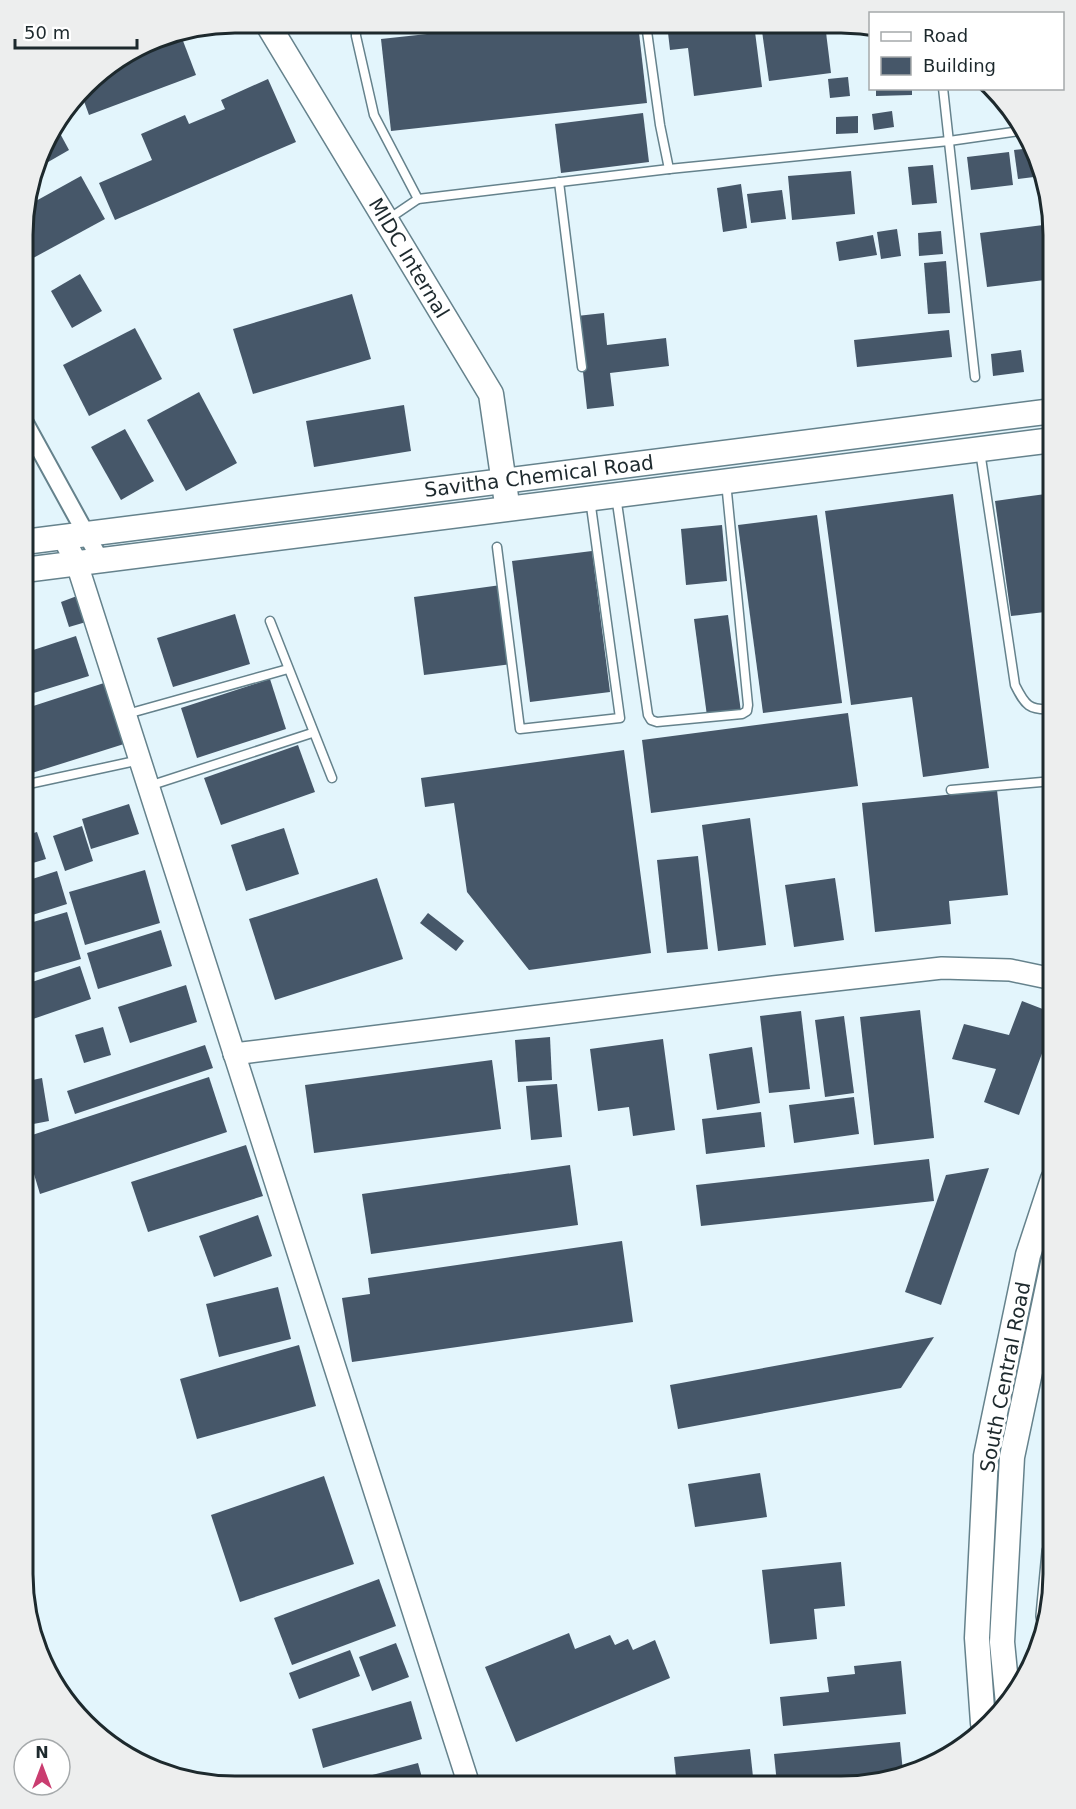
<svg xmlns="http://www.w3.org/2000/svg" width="1076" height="1809" viewBox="0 0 1076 1809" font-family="'DejaVu Sans',sans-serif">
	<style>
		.building { fill: #465769 }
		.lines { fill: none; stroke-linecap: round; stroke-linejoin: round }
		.service-casing { stroke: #65828c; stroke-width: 11 }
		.minor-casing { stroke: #65828c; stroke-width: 20 }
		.tertiary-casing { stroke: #65828c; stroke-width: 24 }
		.secondary-casing { stroke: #65828c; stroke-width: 27 }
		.service { stroke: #fff; stroke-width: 8 }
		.minor { stroke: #fff; stroke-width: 16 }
		.tertiary { stroke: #fff; stroke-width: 21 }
		.secondary { stroke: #fff; stroke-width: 24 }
		.labels { text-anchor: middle; stroke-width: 6; stroke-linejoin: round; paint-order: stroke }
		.street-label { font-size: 20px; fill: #1d292d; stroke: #fff }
		.rim { fill: none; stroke: #1d292d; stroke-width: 3 }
	</style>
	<rect width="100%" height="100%" fill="#e3f5fc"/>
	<g class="building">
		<polygon points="529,23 638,24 647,103 391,131 381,39"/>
		<polygon points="667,24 754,24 762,87 694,96 688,48 670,50"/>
		<polygon points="761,24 825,24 831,73 769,81"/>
		<polygon points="180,33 196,75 89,115 81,93 95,75 154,39"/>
		<polygon points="848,77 850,96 830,98 828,79"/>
		<polygon points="268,79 296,142 115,220 99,183 152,160 141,134 185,115 189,124 225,109 221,100"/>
		<polygon points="876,88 912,88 912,95 876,96"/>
		<polygon points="892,111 894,127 874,130 872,114"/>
		<polygon points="643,113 649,162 561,173 555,124"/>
		<polygon points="858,116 858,133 836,134 836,117"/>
		<polygon points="56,126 69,150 36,169 45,141"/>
		<polygon points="1033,148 1037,154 1042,176 1018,179 1014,150"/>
		<polygon points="1009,152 1013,185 971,190 967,157"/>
		<polygon points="933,165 937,203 912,205 908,167"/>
		<polygon points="851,171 855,214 792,220 788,176"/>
		<polygon points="81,176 105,219 24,263 25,207"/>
		<polygon points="741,184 747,228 723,232 717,188"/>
		<polygon points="782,190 786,219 751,223 747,194"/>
		<polygon points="1051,224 1054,235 1053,279 987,287 980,233"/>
		<polygon points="897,229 901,256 881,259 877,232"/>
		<polygon points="941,231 943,254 919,256 918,233"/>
		<polygon points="873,235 877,255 839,261 836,242"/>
		<polygon points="946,261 950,313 928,314 924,263"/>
		<polygon points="80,274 102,311 72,328 51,291"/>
		<polygon points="352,294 371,359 253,394 233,329"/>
		<polygon points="604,313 607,345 666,338 669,366 610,373 614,406 587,409 577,316"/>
		<polygon points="135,328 162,379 89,416 63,365"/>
		<polygon points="949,330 952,357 857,367 854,340"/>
		<polygon points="1021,350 1024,372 993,376 991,354"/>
		<polygon points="199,392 237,463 186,491 147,420"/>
		<polygon points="404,405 411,451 314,467 306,421"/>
		<polygon points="125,429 154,481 121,500 91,447"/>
		<polygon points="1053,493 1053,611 1011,616 995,501"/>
		<polygon points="953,494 989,768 923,777 912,697 851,705 825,511"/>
		<polygon points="817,515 842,703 763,713 738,525"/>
		<polygon points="722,525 727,581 686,585 681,529"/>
		<polygon points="592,551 610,692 530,702 512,561"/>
		<polygon points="501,585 512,664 424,675 414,597"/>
		<polygon points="77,596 86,622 69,627 61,602"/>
		<polygon points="235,614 250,664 173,687 157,638"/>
		<polygon points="728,615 741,712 707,716 694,619"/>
		<polygon points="24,622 30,639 24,642"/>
		<polygon points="76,636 89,676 24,696 24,653"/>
		<polygon points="270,679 286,729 197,758 181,708"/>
		<polygon points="104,683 124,744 32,773 24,748 24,709"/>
		<polygon points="848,713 858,786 651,813 642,740"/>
		<polygon points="298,745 315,792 221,825 204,778"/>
		<polygon points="624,750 651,953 529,970 467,892 454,803 425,807 421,778"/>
		<polygon points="997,790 1008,895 949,901 951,924 875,932 862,803"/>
		<polygon points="129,804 139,834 91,849 82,819"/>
		<polygon points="750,818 766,945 718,951 702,825"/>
		<polygon points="82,826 93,861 65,871 53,836"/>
		<polygon points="284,828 299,874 246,891 231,845"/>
		<polygon points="37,832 46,859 23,866 23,836"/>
		<polygon points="698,856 708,949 667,953 657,860"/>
		<polygon points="145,870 160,923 85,945 69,892"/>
		<polygon points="57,871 67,904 23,918 23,882"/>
		<polygon points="377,878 403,959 275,1000 249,919"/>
		<polygon points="835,878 844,940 794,947 785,885"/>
		<polygon points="67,912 81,959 23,976 23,925"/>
		<polygon points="428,913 464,941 456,951 420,923"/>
		<polygon points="161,930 172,966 98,989 87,953"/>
		<polygon points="80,966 91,999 33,1019 23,992 23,985"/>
		<polygon points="186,985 197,1022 130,1043 118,1007"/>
		<polygon points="1022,1001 1053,1013 1053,1024 1019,1115 984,1102 996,1069 952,1059 964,1024 1009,1035"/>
		<polygon points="920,1010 934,1138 874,1145 860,1017"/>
		<polygon points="801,1011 810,1089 769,1093 760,1016"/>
		<polygon points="844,1016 854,1093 825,1097 815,1020"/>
		<polygon points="103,1027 111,1055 84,1063 75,1035"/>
		<polygon points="550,1037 552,1080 518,1082 515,1040"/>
		<polygon points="663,1039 675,1130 633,1136 629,1107 598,1111 590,1049"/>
		<polygon points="205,1045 213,1068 75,1114 67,1091"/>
		<polygon points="752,1047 760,1103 717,1110 709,1054"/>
		<polygon points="492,1060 501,1129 314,1153 305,1085"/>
		<polygon points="209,1077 227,1132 40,1194 23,1138"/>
		<polygon points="42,1078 49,1121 23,1126 23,1082"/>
		<polygon points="557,1084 562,1137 531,1140 526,1086"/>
		<polygon points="854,1097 859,1134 794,1143 789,1105"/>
		<polygon points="761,1112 765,1147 706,1154 702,1119"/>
		<polygon points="246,1145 263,1196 148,1232 131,1182"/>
		<polygon points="929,1159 934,1201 701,1226 696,1185"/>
		<polygon points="570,1165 578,1225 371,1254 362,1194"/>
		<polygon points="989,1168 941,1305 905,1292 946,1175"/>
		<polygon points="258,1215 272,1256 214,1277 199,1236"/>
		<polygon points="622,1241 633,1322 352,1362 342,1298 370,1294 368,1278"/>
		<polygon points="278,1287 291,1339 219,1357 206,1304"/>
		<polygon points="934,1337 901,1388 678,1429 670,1385"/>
		<polygon points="299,1345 316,1406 197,1439 180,1379"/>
		<polygon points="760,1473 767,1517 695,1527 688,1484"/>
		<polygon points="324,1476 354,1564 240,1602 211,1515"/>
		<polygon points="841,1562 845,1606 814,1609 817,1639 770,1644 762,1570"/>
		<polygon points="379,1579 396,1626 292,1665 274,1618"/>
		<polygon points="569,1633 575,1649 610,1635 615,1645 628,1639 633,1650 655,1640 670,1678 516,1742 485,1667"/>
		<polygon points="396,1643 409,1677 372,1691 359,1657"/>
		<polygon points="350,1650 360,1676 299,1699 289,1673"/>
		<polygon points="901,1661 906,1714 783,1726 780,1697 829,1692 827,1677 855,1674 854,1666"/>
		<polygon points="411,1701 422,1739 323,1768 312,1729"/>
		<polygon points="900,1742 903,1772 777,1784 774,1754"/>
		<polygon points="750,1749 754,1786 677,1786 674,1757"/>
		<polygon points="418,1763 424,1785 338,1785 338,1784"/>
	</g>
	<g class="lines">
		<defs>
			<g id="service">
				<polyline points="356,23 356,36 374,115 418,199 387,220"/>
				<polyline points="646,24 660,125 669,169"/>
				<polyline points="356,25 374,23"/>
				<polyline points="943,88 975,377"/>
				<polyline points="559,182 582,367"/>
				<polyline points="418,199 669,169 949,141 1020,131"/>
				<path d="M980,451l35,234c10,20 14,26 38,24"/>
				<polyline points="616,496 648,715 651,720 657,722 742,714 747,711 748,705 726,482"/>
				<polyline points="497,547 520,729 620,718 590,499"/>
				<polyline points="270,621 332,778"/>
				<polyline points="127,714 288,669"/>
				<polyline points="24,785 140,760"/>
				<polyline points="149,786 312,733"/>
				<polyline points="951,790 1053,781"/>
			</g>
			<polyline id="minor" points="24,421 101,561"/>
			<g id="tertiary">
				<polyline points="63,537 77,564 469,1785"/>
				<polyline points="234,1054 773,987 942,968 1010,970 1053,979"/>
				<polyline points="1047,1616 1053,1552"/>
			</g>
			<g id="secondary">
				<polyline points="267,23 491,394 506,497"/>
				<polyline points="24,542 1053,411"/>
				<polyline points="24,570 1053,440"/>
				<polyline points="1008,1704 1002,1642 1012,1457 1053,1263"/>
				<polyline points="983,1723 977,1638 986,1456 1028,1255 1053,1179"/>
			</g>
		</defs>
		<use href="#service" class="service-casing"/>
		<use href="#minor" class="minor-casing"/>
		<use href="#tertiary" class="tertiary-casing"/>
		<use href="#secondary" class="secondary-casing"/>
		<use href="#service" class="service"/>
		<use href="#minor" class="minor"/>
		<use href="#tertiary" class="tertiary"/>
		<use href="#secondary" class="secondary"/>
	</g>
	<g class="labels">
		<g class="street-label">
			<text transform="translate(409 258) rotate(59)" y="7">MIDC Internal</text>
			<text transform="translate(539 476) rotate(-7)" y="7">Savitha Chemical Road</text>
			<text transform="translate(1005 1377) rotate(-79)" y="7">South Central Road</text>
		</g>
	</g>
	<path d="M0 0H1076V1809H0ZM235 33H841A202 202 0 0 1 1043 235V1574A202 202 0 0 1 841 1776H235A202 202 0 0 1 33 1574V235A202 202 0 0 1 235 33Z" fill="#edeeee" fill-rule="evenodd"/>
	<path class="rim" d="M235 33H841A202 202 0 0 1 1043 235V1574A202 202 0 0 1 841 1776H235A202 202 0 0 1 33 1574V235A202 202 0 0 1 235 33Z"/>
	<rect x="869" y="12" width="195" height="78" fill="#ffffff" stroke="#a5a9ab" stroke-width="1.5"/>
	<rect x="881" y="32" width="30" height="9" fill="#ffffff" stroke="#a5a9ab" stroke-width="1.5"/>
	<text x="923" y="42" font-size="18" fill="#1d292d">Road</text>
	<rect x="881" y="57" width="30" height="18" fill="#465769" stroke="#a5a9ab" stroke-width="1.5"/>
	<text x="923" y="72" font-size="18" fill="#1d292d">Building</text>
	<g transform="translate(42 1767)"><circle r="28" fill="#ffffff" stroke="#a5a9ab" stroke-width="1.5"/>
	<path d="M0-4.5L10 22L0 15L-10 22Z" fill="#ca3d70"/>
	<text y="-9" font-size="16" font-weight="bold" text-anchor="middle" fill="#1d292d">N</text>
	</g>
	<path d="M15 39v9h122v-9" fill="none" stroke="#1d292d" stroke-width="3"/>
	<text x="24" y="39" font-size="18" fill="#1d292d" stroke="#ffffff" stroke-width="4.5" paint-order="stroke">50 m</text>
</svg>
